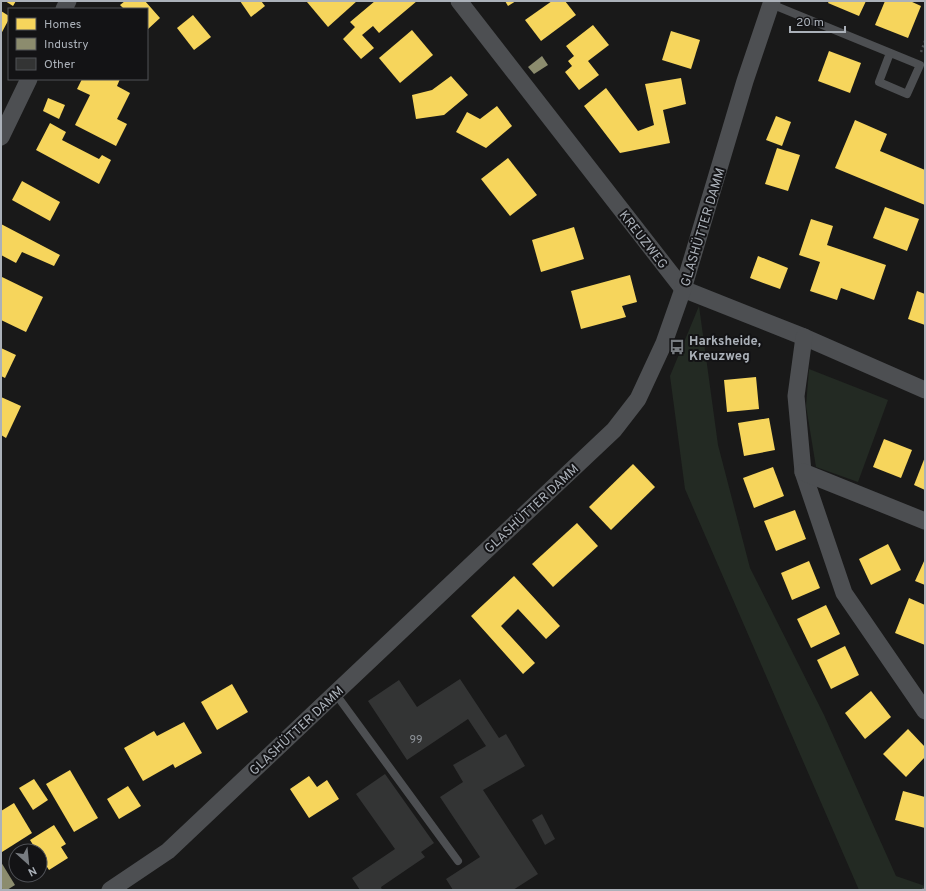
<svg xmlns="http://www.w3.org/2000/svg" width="926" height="891" viewBox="0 0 926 891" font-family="Overpass,sans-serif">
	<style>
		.green { fill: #232a23 }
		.homes { fill: #f6d55c }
		.industry { fill: #8c8c6e }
		.building { fill: #333434 }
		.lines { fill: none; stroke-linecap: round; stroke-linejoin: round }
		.path { stroke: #494b4d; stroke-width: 2.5; stroke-dasharray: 2 3; stroke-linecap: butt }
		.lane { stroke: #4d4f52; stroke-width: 8 }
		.street { stroke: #4d4f52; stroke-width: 17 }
		.labels { text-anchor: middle; stroke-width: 4; stroke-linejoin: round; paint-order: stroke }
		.number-label { font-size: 11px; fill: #8d9298 }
		.street-label { font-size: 13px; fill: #abb1b9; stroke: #131315 }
		.poi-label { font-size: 13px; font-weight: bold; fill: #abb1b9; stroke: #131315; text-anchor: start }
	</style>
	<rect width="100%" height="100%" fill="#191919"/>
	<g class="green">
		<polygon points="699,306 718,445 750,568 824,715 896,876 925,886 925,890 859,890 685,489 670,376"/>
		<polygon points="809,369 888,400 858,482 816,467 806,406"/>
	</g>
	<g class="homes">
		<polygon points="5,1 16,1 13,6"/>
		<polygon points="125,1 145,1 160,18 147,30 147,9 124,9 120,5"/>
		<polygon points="240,1 261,1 265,6 251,17"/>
		<polygon points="308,1 357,1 328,27 307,2"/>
		<polygon points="375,1 417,1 379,33 373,26 362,35 374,48 361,59 343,39 355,27 350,22"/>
		<polygon points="505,1 516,1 508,6"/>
		<polygon points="552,1 565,1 576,15 541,41 525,20"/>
		<polygon points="829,1 866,1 859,16 828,3"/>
		<polygon points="885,1 910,1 921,6 908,38 875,25"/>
		<polygon points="1,11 9,16 9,19 1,34"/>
		<polygon points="193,15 211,37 194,50 177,28"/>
		<polygon points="593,25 609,45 588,61 599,75 579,90 565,72 572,66 568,61 574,56 566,46"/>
		<polygon points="412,30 433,55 400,83 379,58"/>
		<polygon points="671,31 700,40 691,69 662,60"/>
		<polygon points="829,51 861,63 850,93 818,81"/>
		<polygon points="451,76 468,95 444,115 416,119 412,95 432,90"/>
		<polygon points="681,78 686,104 663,110 670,143 620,153 584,106 606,88 638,131 654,125 645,84"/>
		<polygon points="82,79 120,79 117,86 130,93 117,119 127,124 116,146 75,125 90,95 77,89"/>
		<polygon points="48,98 65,105 59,119 43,111"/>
		<polygon points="497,106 512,126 486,148 456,132 467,112 480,119"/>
		<polygon points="776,116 791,122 782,146 766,140"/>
		<polygon points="855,120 887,134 880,151 925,170 925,205 835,168"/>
		<polygon points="50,123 66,132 62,140 99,159 102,155 111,160 99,184 36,150"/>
		<polygon points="777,148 800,155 788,191 765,184"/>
		<polygon points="508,158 537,195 510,216 481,179"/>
		<polygon points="22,181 60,202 50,221 12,200"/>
		<polygon points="885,207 919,219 907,251 873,238"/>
		<polygon points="811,219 833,226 827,245 886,265 874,300 841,288 837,300 810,291 820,262 799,255"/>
		<polygon points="1,224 60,255 54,266 22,252 16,263 1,255"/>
		<polygon points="574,227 584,259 541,272 532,240"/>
		<polygon points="758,256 788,268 780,289 750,278"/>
		<polygon points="630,275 637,302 622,306 626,317 581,329 571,291"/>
		<polygon points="2,277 43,297 26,332 1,320"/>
		<polygon points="917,291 925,294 925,325 908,319"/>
		<polygon points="1,348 16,355 5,378 1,376"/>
		<polygon points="756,377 759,409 727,412 724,380"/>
		<polygon points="1,397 21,406 6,438 1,435"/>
		<polygon points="769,418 775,450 744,456 738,423"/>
		<polygon points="884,439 912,450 901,478 873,467"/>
		<polygon points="925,457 925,490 914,485"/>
		<polygon points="633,464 655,487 611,530 589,507"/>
		<polygon points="773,467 784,496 754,508 743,478"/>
		<polygon points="795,510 806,539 776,551 764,521"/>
		<polygon points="577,523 598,546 553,587 532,564"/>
		<polygon points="888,544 901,570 871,585 859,559"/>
		<polygon points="925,559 925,585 915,581"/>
		<polygon points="809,561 820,588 792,600 781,573"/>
		<polygon points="514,576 560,626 546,639 518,609 501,626 535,663 523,674 471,616"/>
		<polygon points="909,598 925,605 925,645 895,633"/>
		<polygon points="826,605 840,634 811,648 797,619"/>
		<polygon points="845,646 859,675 831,689 817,660"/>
		<polygon points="232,684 248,712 217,730 201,702"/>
		<polygon points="871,691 891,717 865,739 845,713"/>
		<polygon points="184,722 202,753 175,768 173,764 143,781 124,748 154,731 157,736"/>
		<polygon points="908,729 925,747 925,757 906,777 883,754"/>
		<polygon points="70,770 98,818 74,832 46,784"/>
		<polygon points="309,776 317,787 327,780 339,799 309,818 290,789"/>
		<polygon points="34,779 48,800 33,810 19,788"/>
		<polygon points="128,786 141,806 119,819 107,799"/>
		<polygon points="903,791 925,797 925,828 895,820"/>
		<polygon points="14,803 32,833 2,852 1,811"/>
		<polygon points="54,825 66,844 61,847 68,858 49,870 40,856 40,851 37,851 30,840"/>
	</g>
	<g class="industry">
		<polygon points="542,56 548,65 534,74 528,67"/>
		<polygon points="1,862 15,885 7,890 3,890 1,887"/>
	</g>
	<g class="building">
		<polygon points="460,679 499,738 506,734 525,766 483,790 538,874 513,890 453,890 446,879 480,857 440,797 463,782 453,765 486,746 468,719 407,760 368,701 399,680 417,707"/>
		<polygon points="385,774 434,843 421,852 425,857 381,887 382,890 360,890 352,878 395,849 356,794"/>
		<polygon points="542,814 555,839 545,845 532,820"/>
	</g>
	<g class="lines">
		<g class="path">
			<polyline points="921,52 925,41"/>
			<polyline points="923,890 925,885"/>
		</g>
		<g class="lane">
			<polyline points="771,4 920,65 907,94 879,82 890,53"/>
			<polyline points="335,693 458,861"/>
		</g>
		<g class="street">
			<polyline points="459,1 683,289 804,337 925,390"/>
			<polyline points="64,9 68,1"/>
			<polyline points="1,137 29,79"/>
			<polyline points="804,337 796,396 803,472 844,593 925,711"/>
			<polyline points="803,472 925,521"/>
			<polyline points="110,890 168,851 614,430 638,399 664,343 683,289 745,81 772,1"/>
		</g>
	</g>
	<defs>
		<symbol id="bus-bare" viewBox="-9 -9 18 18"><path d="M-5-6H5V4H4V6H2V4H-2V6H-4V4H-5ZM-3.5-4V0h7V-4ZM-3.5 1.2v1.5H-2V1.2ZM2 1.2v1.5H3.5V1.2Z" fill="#787c81" stroke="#131315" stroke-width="2.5" paint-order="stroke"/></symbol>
	</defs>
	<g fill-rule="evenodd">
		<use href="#bus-bare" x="666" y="336" width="22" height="22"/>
	</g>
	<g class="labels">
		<g class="number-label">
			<text x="416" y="743">99</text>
		</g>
		<g class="street-label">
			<text transform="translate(702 227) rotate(-73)" y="5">GLASHÜTTER DAMM</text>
			<text transform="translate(644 239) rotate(52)" y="5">KREUZWEG</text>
			<text transform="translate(531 508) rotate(-43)" y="5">GLASHÜTTER DAMM</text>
			<text transform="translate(296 730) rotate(-43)" y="5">GLASHÜTTER DAMM</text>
		</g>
		<g class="poi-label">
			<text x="689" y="345">Harksheide,<tspan x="689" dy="15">Kreuzweg</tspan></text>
		</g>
	</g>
	<rect width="926" height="891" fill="none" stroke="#abb1b9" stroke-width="4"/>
	<rect x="8" y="8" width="140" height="72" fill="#131315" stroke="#505257"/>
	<rect x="16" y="18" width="20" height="12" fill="#f6d55c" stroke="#505257"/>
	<text x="44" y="28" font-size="12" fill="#abb1b9">Homes</text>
	<rect x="16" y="38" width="20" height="12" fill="#8c8c6e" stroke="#505257"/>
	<text x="44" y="48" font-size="12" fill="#abb1b9">Industry</text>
	<rect x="16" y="58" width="20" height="12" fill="#333434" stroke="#505257"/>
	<text x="44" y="68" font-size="12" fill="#abb1b9">Other</text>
	<g transform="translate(28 863) rotate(153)"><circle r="19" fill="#131315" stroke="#505257"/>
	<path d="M0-3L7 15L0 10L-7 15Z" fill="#787c81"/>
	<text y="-6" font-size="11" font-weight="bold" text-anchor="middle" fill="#abb1b9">N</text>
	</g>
	<path d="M790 26v6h55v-6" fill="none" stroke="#abb1b9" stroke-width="2"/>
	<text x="796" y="26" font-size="12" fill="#abb1b9" stroke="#131315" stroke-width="3" paint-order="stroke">20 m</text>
</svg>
